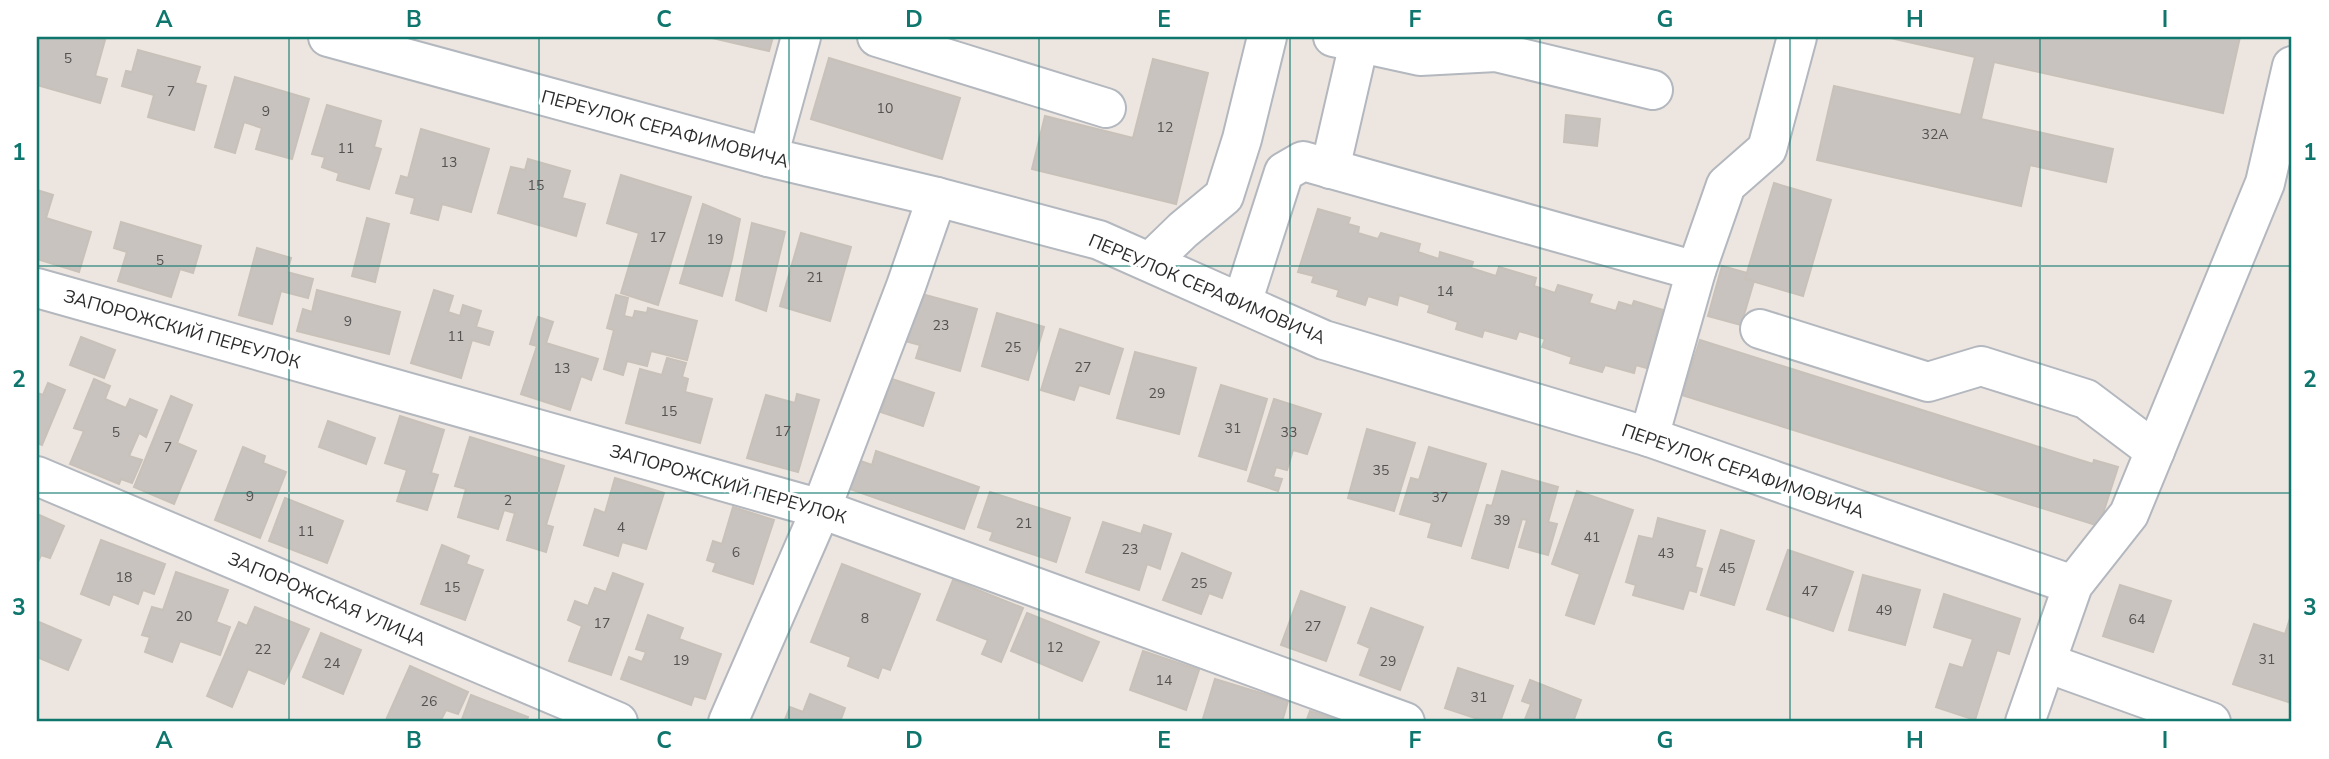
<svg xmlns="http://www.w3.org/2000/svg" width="2329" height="759" viewBox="0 0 2329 759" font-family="'Nunito Sans',sans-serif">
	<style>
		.building { fill: #c8c3bf; stroke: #c8c1b9; stroke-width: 2 }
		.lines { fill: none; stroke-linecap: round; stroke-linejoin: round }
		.minor-casing { stroke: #b3b7be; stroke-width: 42 }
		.minor { stroke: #fff; stroke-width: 38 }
		.grid { fill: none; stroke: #0f766e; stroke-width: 2; stroke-opacity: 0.55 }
		.labels { text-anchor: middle; stroke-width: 6; stroke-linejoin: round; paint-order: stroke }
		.number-label { font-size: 14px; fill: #535251 }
		.street-label { font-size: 18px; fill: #2c2c2c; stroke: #fff }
		.neatline { fill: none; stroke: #0f766e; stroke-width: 2.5 }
		.grid-label { font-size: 23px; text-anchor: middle; font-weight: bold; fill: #0f766e }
	</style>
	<rect width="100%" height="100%" fill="#ede6e0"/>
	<g class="building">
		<polygon points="37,37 95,37 105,40 95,76 107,79 100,103 37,85"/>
		<polygon points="708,37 773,37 769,51"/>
		<polygon points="1886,37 2240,37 2223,113 1994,62 1981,119 2113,149 2106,182 2030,165 2021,206 1817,160 1834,86 1961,115 1975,57"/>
		<polygon points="138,50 200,67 195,83 206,86 194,130 148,117 154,95 122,86 126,71 132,72"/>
		<polygon points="829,58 960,98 942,159 811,119"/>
		<polygon points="1153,59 1208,73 1176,204 1032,169 1045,116 1133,138"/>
		<polygon points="235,77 309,99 292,159 256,149 262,128 244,122 235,153 215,147"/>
		<polygon points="327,105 381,121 374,147 381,149 369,189 337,180 339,173 322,167 325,157 312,154"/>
		<polygon points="1566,115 1600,119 1597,146 1564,142"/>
		<polygon points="421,129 489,149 471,212 442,204 438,220 411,213 415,198 396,193 401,176 408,178"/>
		<polygon points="528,159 570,171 562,198 585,204 576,236 498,213 511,167 525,170"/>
		<polygon points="621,175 691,197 658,305 621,293 639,233 607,223"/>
		<polygon points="1774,183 1831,200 1803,296 1745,279"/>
		<polygon points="37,190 53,195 46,218 91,232 79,272 37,259"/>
		<polygon points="703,204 740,219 732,259 722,296 680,283"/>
		<polygon points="1318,209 1350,218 1348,224 1359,227 1358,233 1378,239 1381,233 1420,244 1418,252 1439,259 1440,252 1473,262 1471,268 1496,276 1499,267 1536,278 1534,286 1555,293 1558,285 1592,295 1589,303 1616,311 1619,302 1632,306 1634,301 1663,310 1655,339 1659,340 1650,369 1636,365 1634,373 1605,365 1602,372 1570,363 1572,357 1542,347 1545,339 1519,331 1516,339 1484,330 1482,337 1456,329 1458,322 1428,312 1430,305 1399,295 1397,305 1368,296 1365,305 1337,296 1339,290 1312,282 1314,276 1298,272"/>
		<polygon points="367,218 389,224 375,282 352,276"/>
		<polygon points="121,222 201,246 193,273 180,269 171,297 118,281 127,252 114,248"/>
		<polygon points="752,223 785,232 766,311 736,300"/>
		<polygon points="801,233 851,247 830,321 780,306"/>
		<polygon points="257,248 291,258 287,272 313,279 308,298 281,291 272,324 239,315"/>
		<polygon points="1722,266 1747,273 1745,279 1754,281 1741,325 1708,316"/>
		<polygon points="317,290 400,312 389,354 297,331 303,309 312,312"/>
		<polygon points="434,290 453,296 448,312 460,316 463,305 481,311 476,327 493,332 489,345 472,340 461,378 411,363"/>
		<polygon points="918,293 977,309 960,371 916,358 920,345 905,341"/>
		<polygon points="616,295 628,298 624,316 633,318 635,311 647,313 648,308 697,321 687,360 651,351 647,366 627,361 623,375 604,369 614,330 607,328"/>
		<polygon points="997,313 1044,327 1028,380 982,366"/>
		<polygon points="538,317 553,322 546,343 598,359 591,380 581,376 570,410 521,394 537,346 530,344"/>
		<polygon points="1060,329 1123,349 1109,394 1079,385 1074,400 1041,390"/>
		<polygon points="81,337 115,350 104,378 70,365"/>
		<polygon points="1700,340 2093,464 2094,460 2118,467 2099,526 1682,395"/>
		<polygon points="1135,352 1196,368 1179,434 1117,418"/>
		<polygon points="667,358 686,363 682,377 688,379 685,392 712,399 700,443 626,423 640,369 662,375"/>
		<polygon points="94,379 110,386 105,399 126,408 130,399 157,410 146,437 139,433 129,456 142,460 132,483 121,479 119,484 70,464 84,431 74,428"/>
		<polygon points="892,379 934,393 923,426 881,412"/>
		<polygon points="48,383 65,390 42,445 37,443 37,393 43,395"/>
		<polygon points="1221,385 1267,399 1246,470 1199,456"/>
		<polygon points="797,394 819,400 798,472 747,458 766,395 795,403"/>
		<polygon points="171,396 192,405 177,443 196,451 174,504 134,487"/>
		<polygon points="1274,399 1321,414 1307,454 1293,450 1287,470 1276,467 1273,477 1282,479 1278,491 1248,481"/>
		<polygon points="400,416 444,430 431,473 438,475 427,510 397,501 407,470 385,463"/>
		<polygon points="328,421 375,438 366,464 319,447"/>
		<polygon points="1367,429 1415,443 1394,511 1348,498"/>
		<polygon points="470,437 564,466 546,525 553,527 546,552 507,540 515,513 504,510 498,529 458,517 466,489 455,486"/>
		<polygon points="243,447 265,456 263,463 286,472 260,538 215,520"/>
		<polygon points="1429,447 1486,464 1461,546 1428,537 1432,523 1400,514 1411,478 1419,480"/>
		<polygon points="876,451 979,487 964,529 844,487 855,459 872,465"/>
		<polygon points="1502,471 1558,487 1548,522 1557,524 1548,555 1519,547 1527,520 1522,519 1508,568 1472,558 1487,505 1492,506"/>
		<polygon points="615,478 664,493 646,549 622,542 618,556 584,545 595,509 605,513"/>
		<polygon points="1577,491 1633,510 1594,624 1566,615 1580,574 1552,564"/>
		<polygon points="990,492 1070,518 1056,562 990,540 993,532 978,527"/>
		<polygon points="285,498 343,521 327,563 269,541"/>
		<polygon points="733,507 774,520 753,584 713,571 716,563 707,560 713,541 722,544"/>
		<polygon points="37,514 64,526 50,558 41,555 37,564"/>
		<polygon points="1658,518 1705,531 1695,567 1702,569 1696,592 1689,590 1683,609 1633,595 1636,585 1626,582 1639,536 1653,539"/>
		<polygon points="1103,522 1141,534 1144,525 1171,534 1160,569 1147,564 1139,590 1086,572"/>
		<polygon points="1721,530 1754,541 1734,605 1701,595"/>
		<polygon points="101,540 165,564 154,594 143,590 138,604 113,594 109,605 81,594"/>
		<polygon points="442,545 469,556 466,564 483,570 465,620 421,604"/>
		<polygon points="1788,550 1853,572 1833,631 1767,609"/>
		<polygon points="1182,553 1231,573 1222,598 1209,593 1201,614 1163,600"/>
		<polygon points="842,564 920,594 890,670 882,667 878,678 848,666 851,657 811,642"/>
		<polygon points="176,572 228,590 216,622 230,627 220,655 180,641 172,662 145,652 150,637 142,635 152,607 163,610"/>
		<polygon points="613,573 643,584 611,675 569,661 582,626 568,620 575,601 588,606 595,588 606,592"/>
		<polygon points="1863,575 1920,590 1905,645 1849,630"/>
		<polygon points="953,580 1023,608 1001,662 982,654 988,640 937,620"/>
		<polygon points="2120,585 2171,601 2153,652 2103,636"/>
		<polygon points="1301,591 1345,607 1326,661 1281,645"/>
		<polygon points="1944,594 2020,619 2009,654 1997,650 1975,720 1936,707 1950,664 1963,668 1973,639 1934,627"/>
		<polygon points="255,607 309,629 284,684 248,669 232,707 207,696 239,622 247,626"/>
		<polygon points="1371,608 1423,627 1400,690 1360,675 1370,648 1358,643"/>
		<polygon points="2292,612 2291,703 2233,684 2254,624 2285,634"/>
		<polygon points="1027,613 1099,642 1082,681 1011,651"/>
		<polygon points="648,615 683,628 679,639 721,654 705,699 694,696 691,705 621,679 629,657 642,662 646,652 636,649"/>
		<polygon points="39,622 81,640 68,670 37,657"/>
		<polygon points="321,633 361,650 343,694 303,677"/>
		<polygon points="1143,651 1199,670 1186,710 1130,690"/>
		<polygon points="410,666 468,692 458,714 446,710 440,722 390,722 386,720"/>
		<polygon points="1458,668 1513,686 1500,722 1487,722 1445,708"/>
		<polygon points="1215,679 1288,701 1282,722 1202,722"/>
		<polygon points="1530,680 1581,700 1573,722 1524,722 1531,704 1522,701"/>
		<polygon points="810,694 845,708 840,722 784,722 790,707 803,712"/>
		<polygon points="471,695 528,717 526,722 461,722"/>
		<polygon points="1310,711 1344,722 1306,722"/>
	</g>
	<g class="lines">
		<defs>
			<g id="minor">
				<polyline points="328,37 768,157 937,197 1099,240 1324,340 1649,437 2073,585"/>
				<polyline points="877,37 1106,108"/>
				<polyline points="1333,37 1420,56 1496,52 1653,90"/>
				<polyline points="768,157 801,37"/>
				<polyline points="1330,169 1359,43"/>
				<polyline points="1150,262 1183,230 1224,196 1242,139 1267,37"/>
				<polyline points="37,288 821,509 1405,722"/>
				<polyline points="1242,303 1284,172 1303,161 1696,271"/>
				<polyline points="1760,329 1928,382 1981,366 2086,399 2155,451"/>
				<polyline points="1649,437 1696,271 1726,185 1767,149 1797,37"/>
				<polyline points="37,476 618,722"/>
				<polyline points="2047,663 2211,722"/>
				<polyline points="728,722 821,509 906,286 937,197"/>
				<polyline points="2025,722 2073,585 2129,514 2265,183 2292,66"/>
			</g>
		</defs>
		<use href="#minor" class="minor-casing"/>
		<use href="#minor" class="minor"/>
	</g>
	<path class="grid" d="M289,37v685M539,37v685M789,37v685M1039,37v685M1290,37v685M1540,37v685M1790,37v685M2040,37v685M37,266h2255M37,493h2255"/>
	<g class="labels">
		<g class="number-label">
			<text x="68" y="63">5</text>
			<text x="171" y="96">7</text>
			<text x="885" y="113">10</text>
			<text x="266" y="116">9</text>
			<text x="1165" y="132">12</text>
			<text x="1935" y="139">32А</text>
			<text x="346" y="153">11</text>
			<text x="449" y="167">13</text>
			<text x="536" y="190">15</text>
			<text x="658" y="242">17</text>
			<text x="715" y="244">19</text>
			<text x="160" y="265">5</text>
			<text x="815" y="282">21</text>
			<text x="1445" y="296">14</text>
			<text x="348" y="326">9</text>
			<text x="941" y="330">23</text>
			<text x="456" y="341">11</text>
			<text x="1013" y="352">25</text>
			<text x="1083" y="372">27</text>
			<text x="562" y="373">13</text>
			<text x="1157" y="398">29</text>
			<text x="669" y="416">15</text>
			<text x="1233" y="433">31</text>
			<text x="783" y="436">17</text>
			<text x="116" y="437">5</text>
			<text x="1289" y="437">33</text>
			<text x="168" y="452">7</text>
			<text x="1381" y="475">35</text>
			<text x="250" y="501">9</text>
			<text x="1440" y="502">37</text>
			<text x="508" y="505">2</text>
			<text x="1502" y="525">39</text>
			<text x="1024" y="528">21</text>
			<text x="621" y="532">4</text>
			<text x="306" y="536">11</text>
			<text x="1592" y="542">41</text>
			<text x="1130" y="554">23</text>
			<text x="736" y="557">6</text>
			<text x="1666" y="558">43</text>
			<text x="1727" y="573">45</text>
			<text x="124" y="582">18</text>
			<text x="1199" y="588">25</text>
			<text x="452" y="592">15</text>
			<text x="1810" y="596">47</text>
			<text x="1884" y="615">49</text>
			<text x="184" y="621">20</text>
			<text x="865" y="623">8</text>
			<text x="2137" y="624">64</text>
			<text x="602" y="628">17</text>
			<text x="1313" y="631">27</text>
			<text x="1055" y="652">12</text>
			<text x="263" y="654">22</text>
			<text x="2267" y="664">31</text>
			<text x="681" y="665">19</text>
			<text x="1388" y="666">29</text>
			<text x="332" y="668">24</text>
			<text x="1164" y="685">14</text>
			<text x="1479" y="702">31</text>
			<text x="429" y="706">26</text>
		</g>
		<g class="street-label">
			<text transform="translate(665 129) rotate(15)" y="6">ПЕРЕУЛОК СЕРАФИМОВИЧА</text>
			<text transform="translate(1207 289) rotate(23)" y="6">ПЕРЕУЛОК СЕРАФИМОВИЧА</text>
			<text transform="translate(182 329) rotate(16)" y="6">ЗАПОРОЖСКИЙ ПЕРЕУЛОК</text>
			<text transform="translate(1743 471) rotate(19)" y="6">ПЕРЕУЛОК СЕРАФИМОВИЧА</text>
			<text transform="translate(728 484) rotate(16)" y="6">ЗАПОРОЖСКИЙ ПЕРЕУЛОК</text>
			<text transform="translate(327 599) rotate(23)" y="6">ЗАПОРОЖСКАЯ УЛИЦА</text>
		</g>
	</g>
	<rect width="2329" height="759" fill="none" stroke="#ffffff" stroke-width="77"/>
	<rect x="38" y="38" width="2252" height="682" class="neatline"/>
	<g class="grid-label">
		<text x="164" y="27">A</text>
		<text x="414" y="27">B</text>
		<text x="664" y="27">C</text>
		<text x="914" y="27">D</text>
		<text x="1164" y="27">E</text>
		<text x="1415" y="27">F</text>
		<text x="1665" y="27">G</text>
		<text x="1915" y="27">H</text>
		<text x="2165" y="27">I</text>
		<text x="19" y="160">1</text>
		<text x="2310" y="160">1</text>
		<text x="19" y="387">2</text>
		<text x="2310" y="387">2</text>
		<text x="19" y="615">3</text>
		<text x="2310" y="615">3</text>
		<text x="164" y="748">A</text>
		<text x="414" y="748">B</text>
		<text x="664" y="748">C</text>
		<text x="914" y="748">D</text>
		<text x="1164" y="748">E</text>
		<text x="1415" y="748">F</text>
		<text x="1665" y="748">G</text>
		<text x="1915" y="748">H</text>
		<text x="2165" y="748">I</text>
	</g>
</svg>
